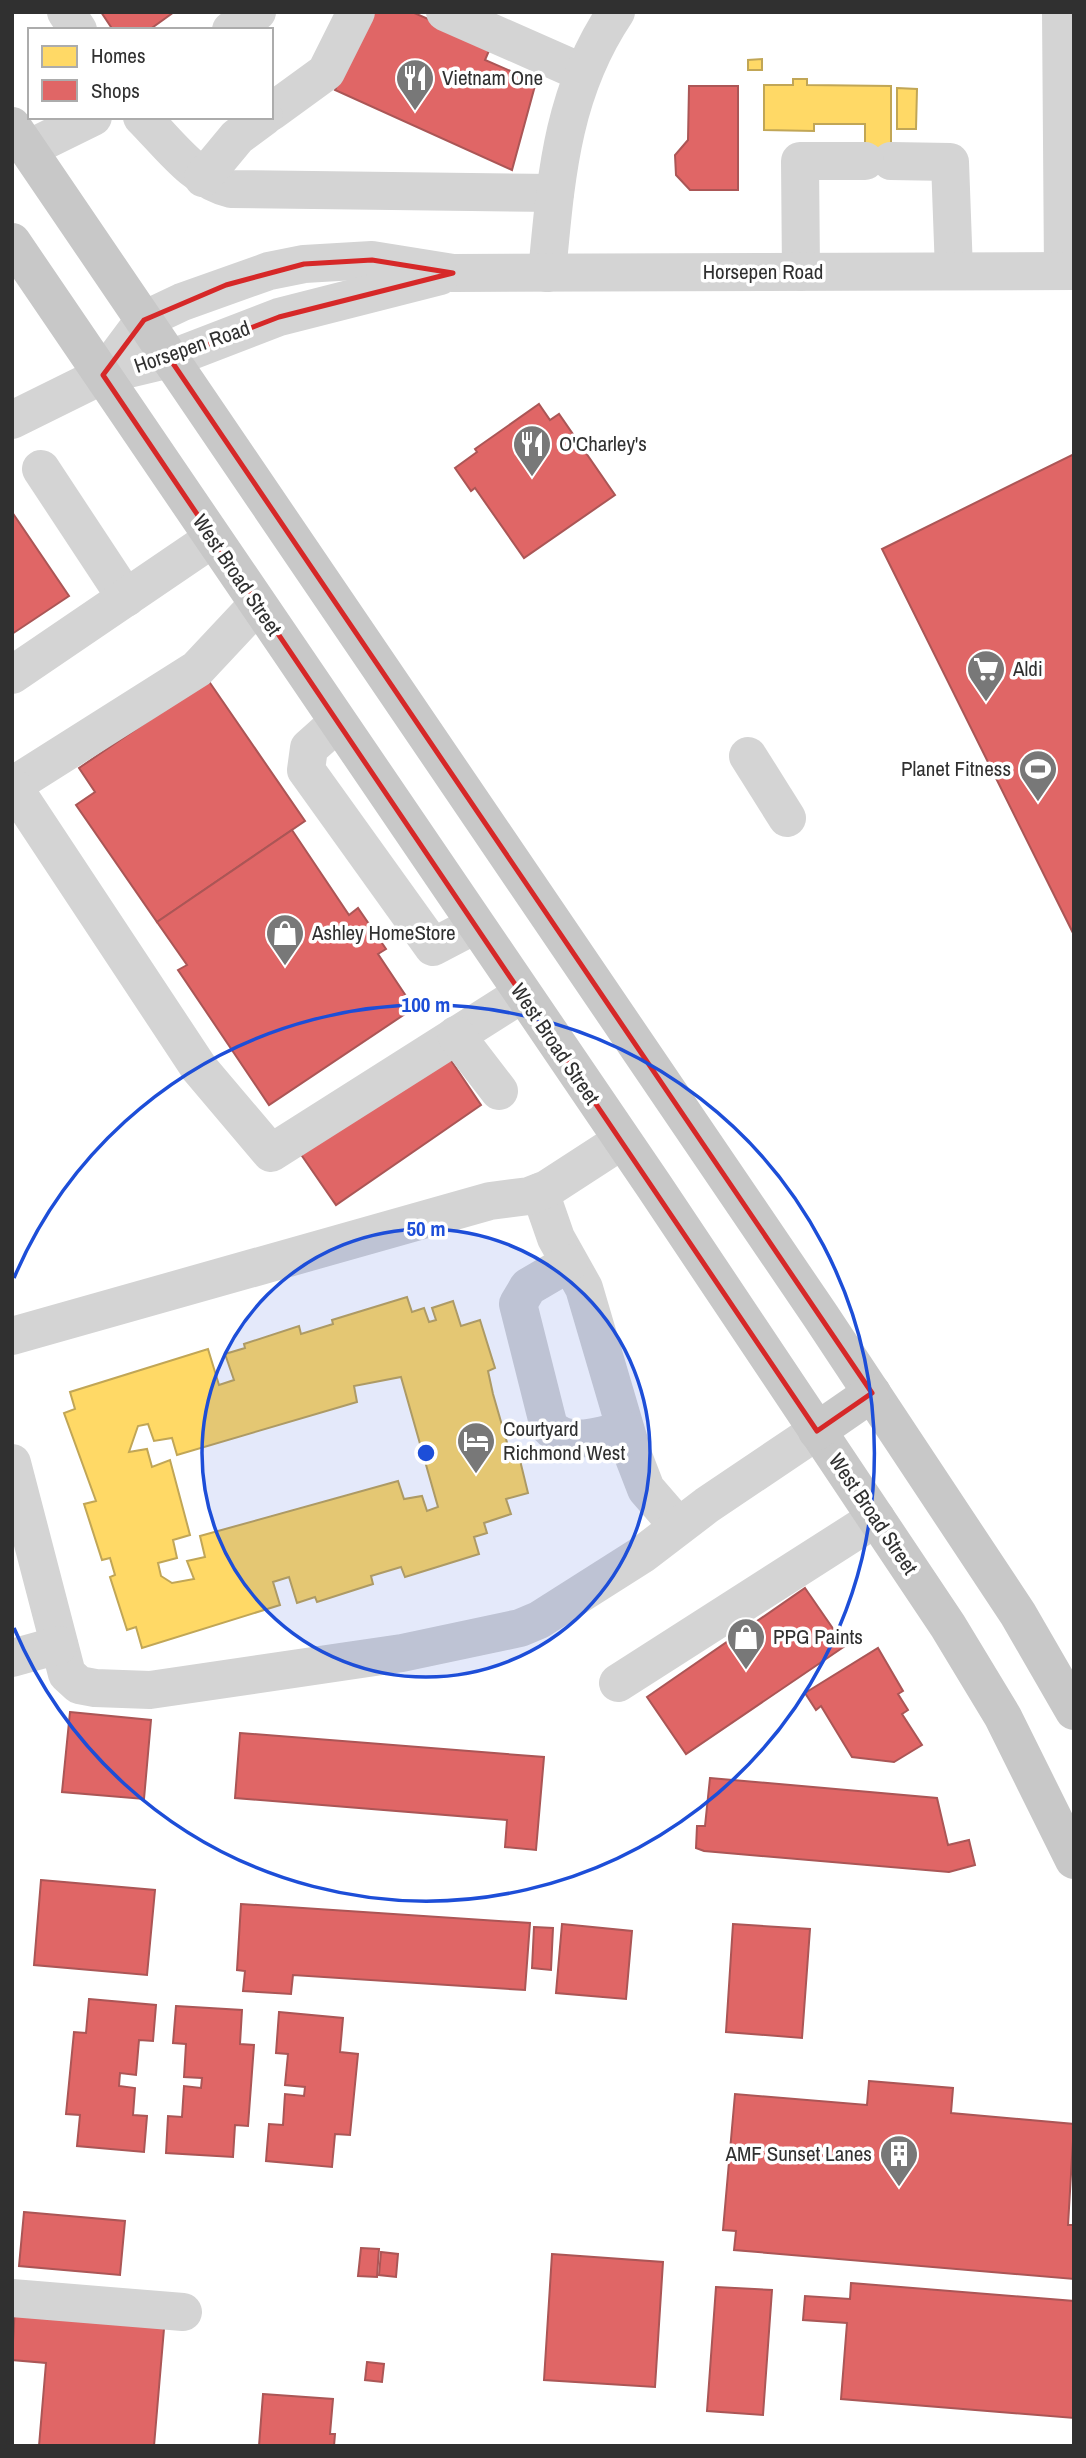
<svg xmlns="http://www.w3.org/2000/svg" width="1086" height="2458" viewBox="0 0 1086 2458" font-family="'Archivo Narrow',sans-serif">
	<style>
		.homes { fill: #ffd966; stroke: #c1a656; stroke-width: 2; fill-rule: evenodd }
		.shops { fill: #e06666; stroke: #ab5656; stroke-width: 2 }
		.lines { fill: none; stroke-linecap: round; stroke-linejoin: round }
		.minor { stroke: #d4d4d4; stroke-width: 38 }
		.major { stroke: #c8c8c8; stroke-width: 38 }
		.marked { fill: none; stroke: #d62828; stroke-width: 5; stroke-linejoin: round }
		.ring { fill: none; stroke: #1d4ed8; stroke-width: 3.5 }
		.labels { text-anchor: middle; stroke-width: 7; stroke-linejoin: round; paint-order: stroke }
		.poi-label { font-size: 21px; fill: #303030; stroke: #fff; text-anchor: start }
		.street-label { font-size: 21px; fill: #303030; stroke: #fff }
		.centre { fill: #1d4ed8; stroke: #fff; stroke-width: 3.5 }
		.ring-label { font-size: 21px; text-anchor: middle; font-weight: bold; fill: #1d4ed8; stroke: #fff; stroke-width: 7; stroke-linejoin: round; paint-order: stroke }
	</style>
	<rect width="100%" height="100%" fill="#fff"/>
	<g class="homes">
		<polygon points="762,59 762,70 748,70 748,60"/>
		<polygon points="793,79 807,79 807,85 891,86 891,169 865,169 865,124 814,124 814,131 764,130 764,85 793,85"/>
		<polygon points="897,88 917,89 916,129 897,129"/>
		<path d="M407,1297l5,15 12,-4 5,14 7,-2 -4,-12 21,-7 8,25 19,-6 15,48 -7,3 5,23 15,52 8,-2 12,49 -22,6 5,15 -27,9 3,10 -13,4 5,17 -74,23 -4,-10 -30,9 2,8 -56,18 -2,-5 -18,6 -8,-26 -16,5 7,23 -138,43 -6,-21 -9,3 -17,-53 5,-2 -5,-17 -8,2 -18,-56 12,-3 -32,-88 11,-4 -5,-17 138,-43 11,36 15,-5 -9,-26 20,-6 -1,-4 55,-18 2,8 32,-10 -1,-4zM401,1377l37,130 -11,4 -5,-15 -18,3 -6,-18 -198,55 5,21 -18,4 7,18 -22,4 -11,-7 -3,-13 19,-5 -4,-18 17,-5 -20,-75 -18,7 -5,-18 -18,3 9,-26 10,-2 6,17 18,-3 5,17 180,-53 -3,-16z"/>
	</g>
	<g class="shops">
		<polygon points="101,12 174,12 149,30 113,30"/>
		<polygon points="369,12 412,12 491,46 485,60 536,82 512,170 335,90"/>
		<polygon points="689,86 738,86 738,190 690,190 676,175 675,155 688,140"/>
		<polygon points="539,404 550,420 559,414 615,495 524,558 475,488 471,491 455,468 477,452 475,449"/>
		<polygon points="1074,454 1074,935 882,549"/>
		<polygon points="12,512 69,596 12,634"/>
		<polygon points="208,680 305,821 157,922 76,805 95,792 79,768"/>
		<polygon points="292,830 349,915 358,908 386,949 378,954 414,1008 269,1105 178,970 187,965 157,922"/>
		<polygon points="446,1053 481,1105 336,1205 300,1153"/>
		<polygon points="805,1588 845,1646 686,1754 647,1697"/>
		<polygon points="878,1648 903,1691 898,1694 908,1710 902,1714 922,1745 894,1762 852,1757 821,1706 816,1710 805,1693"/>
		<polygon points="70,1712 151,1720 144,1799 62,1792"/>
		<polygon points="240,1733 544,1757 536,1850 505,1847 507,1820 235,1798"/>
		<polygon points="710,1778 937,1798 948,1845 969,1840 975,1865 949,1872 704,1851 696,1848 697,1826 705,1826"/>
		<polygon points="41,1880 155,1890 147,1975 34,1965"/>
		<polygon points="241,1904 530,1923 525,1990 293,1975 291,1994 243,1991 245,1971 237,1970"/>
		<polygon points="562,1924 632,1931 626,1999 556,1993"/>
		<polygon points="733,1924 810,1929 802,2038 726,2032"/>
		<polygon points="534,1927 553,1928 551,1970 532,1968"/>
		<polygon points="89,1999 156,2005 153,2041 139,2040 136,2075 120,2073 119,2086 135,2088 133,2115 147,2116 144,2152 77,2146 80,2115 66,2114 74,2032 86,2033"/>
		<polygon points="176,2006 242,2010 240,2044 254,2045 248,2126 235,2125 233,2157 166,2153 168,2116 182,2117 184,2086 201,2088 202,2078 184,2077 186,2044 173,2043"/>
		<polygon points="279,2012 343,2018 340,2052 358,2054 350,2135 335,2134 332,2167 266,2161 269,2124 283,2125 285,2094 304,2096 305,2087 285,2085 288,2054 276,2053"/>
		<polygon points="869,2081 953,2088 951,2113 1074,2124 1068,2225 1074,2225 1074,2279 734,2250 736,2231 723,2230 735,2094 867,2105"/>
		<polygon points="24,2212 125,2221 120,2275 19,2266"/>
		<polygon points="361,2248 379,2249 377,2277 358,2276"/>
		<polygon points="381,2252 398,2254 396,2277 379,2275"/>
		<polygon points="552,2254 663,2262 655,2387 544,2380"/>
		<polygon points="851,2283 1074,2301 1074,2418 841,2399 847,2323 803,2320 805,2296 850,2299"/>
		<polygon points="716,2287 772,2290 763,2415 707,2411"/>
		<polygon points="15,2305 165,2317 154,2446 39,2446 46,2363 12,2360"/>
		<polygon points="367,2362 384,2364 382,2382 365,2380"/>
		<polygon points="263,2394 333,2399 330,2434 335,2434 334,2446 259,2446"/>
	</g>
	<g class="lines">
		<g class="minor">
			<polyline points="66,12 78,30"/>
			<polyline points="445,12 583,73"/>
			<polyline points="1061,12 1063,271"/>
			<polyline points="231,30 257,12"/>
			<polyline points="271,112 326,72 356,12"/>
			<path d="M142,117c26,26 53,64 89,72l324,4"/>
			<polyline points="28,149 93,117"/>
			<polyline points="891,161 950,162 954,271"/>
			<polyline points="203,178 237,137 264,117"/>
			<polyline points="801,272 800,161 865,161"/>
			<path d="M547,273c9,-94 14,-179 69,-261"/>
			<polyline points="103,375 144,320 182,302 269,271 304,264 372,260 453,273 1074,271"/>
			<polyline points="12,420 103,375 170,359 279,317 440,276"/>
			<polyline points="41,469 126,598"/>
			<polyline points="12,675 212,539"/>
			<polyline points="337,723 309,748 306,770 433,947 475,925"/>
			<polyline points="748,756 787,818"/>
			<polyline points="12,786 197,669 257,605"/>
			<polyline points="14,788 199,1068 271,1153 522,994"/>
			<polyline points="456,1035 499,1091"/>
			<polyline points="540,1192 556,1238 584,1288 634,1458 646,1489 678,1526"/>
			<path d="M569,1263l-41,24 -10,17 31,123c20,21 51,8 76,3"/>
			<polyline points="12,1336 490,1201 529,1196 547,1189 621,1141"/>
			<polyline points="12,1463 67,1674 79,1685 95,1688 150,1690 402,1653 520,1628 539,1620 643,1554 707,1505 817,1431"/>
			<polyline points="12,1658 59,1645"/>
			<polyline points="618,1683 876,1518"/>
			<polyline points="12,2298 183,2312"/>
		</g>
		<g class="major">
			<polyline points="12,126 820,1315 1018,1614 1074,1711"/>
			<polyline points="12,242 654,1186 948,1626 1003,1717 1074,1860"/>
			<polyline points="817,1431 872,1393"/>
		</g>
	</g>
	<path class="marked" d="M372,260l81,13 -174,44 -109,42 702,1034 -55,38 -714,-1056 41,-55 82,-35 78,-21z"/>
	<circle cx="426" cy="1453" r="224" fill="#1d4ed8" fill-opacity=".12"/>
	<g class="ring">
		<circle cx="426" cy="1453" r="224"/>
		<path d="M14 1278A448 448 0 1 1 14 1628"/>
	</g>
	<defs>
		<symbol id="restaurant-pin" viewBox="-11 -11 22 30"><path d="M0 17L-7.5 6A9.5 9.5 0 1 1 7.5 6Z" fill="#787878" stroke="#fff"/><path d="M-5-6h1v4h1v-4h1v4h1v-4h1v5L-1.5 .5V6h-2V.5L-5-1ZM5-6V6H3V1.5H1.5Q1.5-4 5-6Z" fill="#fff"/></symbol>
		<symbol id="supermarket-pin" viewBox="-11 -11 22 30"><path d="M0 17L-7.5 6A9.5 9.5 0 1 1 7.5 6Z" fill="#787878" stroke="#fff"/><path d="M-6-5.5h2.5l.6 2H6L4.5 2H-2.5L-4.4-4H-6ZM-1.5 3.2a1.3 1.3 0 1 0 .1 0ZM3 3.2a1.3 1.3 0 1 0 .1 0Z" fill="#fff"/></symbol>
		<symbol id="stadium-pin" viewBox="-11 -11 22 30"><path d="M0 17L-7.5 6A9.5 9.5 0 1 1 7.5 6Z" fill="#787878" stroke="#fff"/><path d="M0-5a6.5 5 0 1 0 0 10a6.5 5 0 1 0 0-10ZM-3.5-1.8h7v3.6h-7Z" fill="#fff"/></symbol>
		<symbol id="shop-pin" viewBox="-11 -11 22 30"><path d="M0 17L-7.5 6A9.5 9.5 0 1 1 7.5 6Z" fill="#787878" stroke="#fff"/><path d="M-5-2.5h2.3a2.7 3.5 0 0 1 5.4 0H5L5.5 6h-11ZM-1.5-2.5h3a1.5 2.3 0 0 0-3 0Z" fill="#fff"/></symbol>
		<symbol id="hotel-pin" viewBox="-11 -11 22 30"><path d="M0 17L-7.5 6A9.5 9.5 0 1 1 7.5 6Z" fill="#787878" stroke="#fff"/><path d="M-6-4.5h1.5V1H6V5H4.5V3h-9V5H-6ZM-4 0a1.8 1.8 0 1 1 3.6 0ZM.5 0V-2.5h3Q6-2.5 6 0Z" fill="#fff"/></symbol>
		<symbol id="building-pin" viewBox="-11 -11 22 30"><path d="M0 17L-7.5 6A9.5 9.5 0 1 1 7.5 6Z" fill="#787878" stroke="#fff"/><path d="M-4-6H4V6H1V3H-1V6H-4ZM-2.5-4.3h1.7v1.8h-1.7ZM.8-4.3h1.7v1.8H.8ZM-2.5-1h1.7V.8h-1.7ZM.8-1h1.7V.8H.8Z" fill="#fff"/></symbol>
	</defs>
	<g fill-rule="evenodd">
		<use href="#restaurant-pin" x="393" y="56" width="44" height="60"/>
		<use href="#restaurant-pin" x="510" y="422" width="44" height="60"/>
		<use href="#supermarket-pin" x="964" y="647" width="44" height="60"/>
		<use href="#stadium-pin" x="1016" y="747" width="44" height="60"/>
		<use href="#shop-pin" x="263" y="911" width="44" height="60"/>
		<use href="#hotel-pin" x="454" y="1419" width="44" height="60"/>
		<use href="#shop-pin" x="724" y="1615" width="44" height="60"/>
		<use href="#building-pin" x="877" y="2132" width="44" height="60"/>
	</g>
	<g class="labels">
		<g class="poi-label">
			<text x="442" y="85">Vietnam One</text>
			<text x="559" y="451">O'Charley's</text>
			<text x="1013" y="676">Aldi</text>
			<text x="1011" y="776" text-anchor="end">Planet Fitness</text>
			<text x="312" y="940">Ashley HomeStore</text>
			<text x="503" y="1436">Courtyard<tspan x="503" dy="24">Richmond West</tspan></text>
			<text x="773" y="1644">PPG Paints</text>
			<text x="872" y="2161" text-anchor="end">AMF Sunset Lanes</text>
		</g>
		<g class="street-label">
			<text x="763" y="279">Horsepen Road</text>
			<text transform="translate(192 347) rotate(-19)" y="7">Horsepen Road</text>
			<text transform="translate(237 575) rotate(56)" y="7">West Broad Street</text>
			<text transform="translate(555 1044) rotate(56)" y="7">West Broad Street</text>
			<text transform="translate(873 1514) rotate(56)" y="7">West Broad Street</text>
		</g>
	</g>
	<circle cx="426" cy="1453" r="10" class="centre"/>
	<g class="ring-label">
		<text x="426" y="1012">100 m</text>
		<text x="426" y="1236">50 m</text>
	</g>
	<rect width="1086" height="2458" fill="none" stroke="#303030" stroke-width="28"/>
	<rect x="28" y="28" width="245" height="91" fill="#ffffff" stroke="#acacac" stroke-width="2"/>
	<rect x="42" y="46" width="35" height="21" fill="#ffd966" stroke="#acacac" stroke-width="2"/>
	<text x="91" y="63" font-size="21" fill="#303030">Homes</text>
	<rect x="42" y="80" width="35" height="21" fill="#e06666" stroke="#acacac" stroke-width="2"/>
	<text x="91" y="98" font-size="21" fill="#303030">Shops</text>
</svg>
